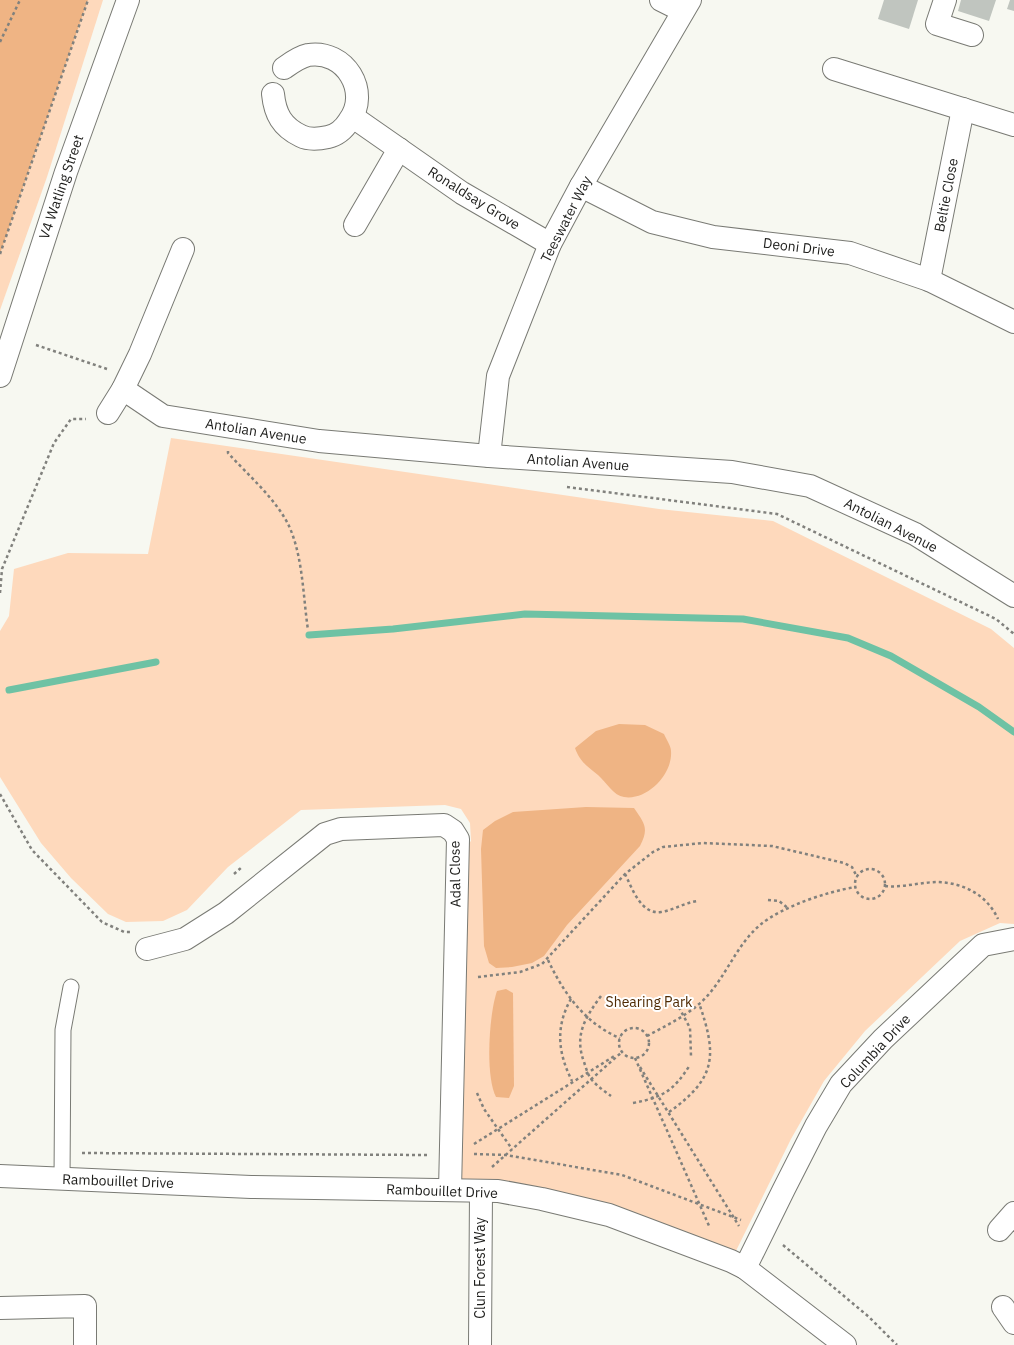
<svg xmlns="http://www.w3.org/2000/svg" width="1014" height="1345" viewBox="0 0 1014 1345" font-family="'IBM Plex Sans',sans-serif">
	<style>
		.green { fill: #fed9bc }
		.forest { fill: #efb484 }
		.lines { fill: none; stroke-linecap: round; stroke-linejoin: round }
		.stream { stroke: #6ec2a4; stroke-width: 7 }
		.building { fill: #c0c5bf }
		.service-casing { stroke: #797a74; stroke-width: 17 }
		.minor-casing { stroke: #797a74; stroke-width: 24 }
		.tertiary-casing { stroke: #797a74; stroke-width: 24 }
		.path { stroke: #81817d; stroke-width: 2.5; stroke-dasharray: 3 3; stroke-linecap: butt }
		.service { stroke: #fff; stroke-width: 15 }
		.minor { stroke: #fff; stroke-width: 22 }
		.tertiary { stroke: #fff; stroke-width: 22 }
		.labels { text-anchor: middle; stroke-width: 4; stroke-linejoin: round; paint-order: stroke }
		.street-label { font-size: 14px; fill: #1d1d1b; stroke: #fff }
		.park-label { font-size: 14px; fill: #4f2a03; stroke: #fff }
	</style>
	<rect width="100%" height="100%" fill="#f7f8f1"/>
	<g class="green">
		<polygon points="88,0 103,0 47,177 0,310 0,254"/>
		<polygon points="171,438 659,509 773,521 991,629 1014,648 1014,924 1000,923 960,941 865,1031 824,1081 791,1139 731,1261 609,1215 450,1190 463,849 471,841 470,823 461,809 445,805 301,810 228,867 187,910 163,921 126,922 108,914 71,878 41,843 0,777 0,631 9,616 14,569 68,553 148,554"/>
	</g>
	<g class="forest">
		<polygon points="0,0 88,0 0,254"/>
		<path d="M619,724l26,1 19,9c2,5 7,12 7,17 2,23 -24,50 -47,46 -10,-1 -18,-15 -26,-22 -11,-9 -18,-13 -23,-27l21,-17z"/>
		<path d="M586,807l48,1c11,16 15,20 6,38l-73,79 -23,31 -12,7 -20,4 -16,1 -7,-5 -5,-17 -3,-97 2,-19 12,-9 18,-9z"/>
		<path d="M506,989l7,4 1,93 -5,12 -13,-1c-11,-21 -7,-83 1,-106z"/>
	</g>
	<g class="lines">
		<g class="stream">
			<polyline points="309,635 393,629 525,614 743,619 848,638 891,656 979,707 1014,732"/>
			<polyline points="9,690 156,662"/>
		</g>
	</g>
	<g class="building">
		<polygon points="884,0 918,0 909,29 878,19"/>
		<polygon points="961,0 996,0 989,21 958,11"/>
		<polygon points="1010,0 1014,0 1014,11 1007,9"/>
	</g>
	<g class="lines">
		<defs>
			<polyline id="service" points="62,1179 63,1030 71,987"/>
			<g id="minor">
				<polyline points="661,0 683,11"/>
				<polyline points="945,0 937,24 972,35"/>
				<polyline points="834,69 1014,125"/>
				<path d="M273,94c2,20 9,33 28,42 8,4 18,3 27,1 9,-2 16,-8 21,-16 22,-29 -4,-72 -41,-66 -9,2 -17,8 -24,13"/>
				<polyline points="353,117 462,193 550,244"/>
				<polyline points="581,186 652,222 713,237 850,253 929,280 1014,322"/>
				<polyline points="355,225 399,149"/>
				<polyline points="929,280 963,109"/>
				<polyline points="123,389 140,354 183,249"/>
				<polyline points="108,413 123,389 163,416 319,441 489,456 732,472 810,486 915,534 1014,596"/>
				<polyline points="489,456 498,376 550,244 581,186 690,0"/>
				<polyline points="147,949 185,939 226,913 325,834 341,829 444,825 453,831 458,839 450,1190"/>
				<polyline points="0,1176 251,1187 498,1191 542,1199 609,1215 731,1261 745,1268 845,1345"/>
				<polyline points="999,1230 1014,1213"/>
				<polyline points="745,1268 784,1189 816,1126 841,1084 883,1039 983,945 1014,939"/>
				<polyline points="1003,1307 1014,1323"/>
				<polyline points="0,1308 85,1306 85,1345"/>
				<polyline points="480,1345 481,1191"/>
			</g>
			<polyline id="tertiary" points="0,376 66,172 128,0"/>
		</defs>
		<use href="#service" class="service-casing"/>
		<use href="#minor" class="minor-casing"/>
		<use href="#tertiary" class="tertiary-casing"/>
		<g class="path">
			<polyline points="0,42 20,0"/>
			<polyline points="0,254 88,0"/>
			<polyline points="36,345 107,369"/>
			<path d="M228,451v2c20,22 48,46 61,73 14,31 14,70 19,104"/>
			<polyline points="567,487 777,514 996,619 1014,634"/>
			<polyline points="0,593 2,569 54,443 71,419 86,419"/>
			<polyline points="0,794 32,850 102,922 124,932 131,932"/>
			<circle cx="870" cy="884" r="15"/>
			<polyline points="234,874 242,867"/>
			<path d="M625,874c7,14 16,41 36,38 13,-2 23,-9 36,-11"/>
			<path d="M885,886c18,2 35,-4 53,-4 26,1 49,13 60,37"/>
			<polyline points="768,900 779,901 789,909"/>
			<path d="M548,960c15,32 37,64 72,78"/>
			<polyline points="478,977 520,972 542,964 625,874 653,852 663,847 703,843 772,846 844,863 852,867 857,877"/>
			<path d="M601,996c-16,22 -27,39 -17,66 2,6 4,13 7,17 6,7 13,12 20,17"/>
			<path d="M571,999c-16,28 -13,54 1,82"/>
			<polyline points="676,1002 690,1028 691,1056"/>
			<circle cx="634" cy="1043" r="15"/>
			<path d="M647,1036c24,-13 50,-25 66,-47 17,-22 26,-46 47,-64 23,-19 67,-33 95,-38"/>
			<polyline points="635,1058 710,1228"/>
			<polyline points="640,1067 739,1226"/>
			<polyline points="477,1093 484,1109 512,1149"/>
			<path d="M633,1103c31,-6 40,-12 57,-38"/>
			<path d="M669,1112c48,-34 48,-57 30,-109"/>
			<polyline points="474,1144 616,1055"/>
			<polyline points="82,1153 427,1155"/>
			<polyline points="474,1154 506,1155 622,1175 741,1220"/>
			<polyline points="492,1167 622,1052"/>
			<polyline points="783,1245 869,1317 897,1345"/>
		</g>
		<use href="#service" class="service"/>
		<use href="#minor" class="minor"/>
		<use href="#tertiary" class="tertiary"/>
	</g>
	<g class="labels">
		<g class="street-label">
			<text transform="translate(61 187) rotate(-71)" y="5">V4 Watling Street</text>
			<text transform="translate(946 195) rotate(-79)" y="5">Beltie Close</text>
			<text transform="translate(474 198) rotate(32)" y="5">Ronaldsay Grove</text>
			<text transform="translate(566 219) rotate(-63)" y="5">Teeswater Way</text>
			<text transform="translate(799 247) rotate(7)" y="5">Deoni Drive</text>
			<text transform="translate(256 431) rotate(9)" y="5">Antolian Avenue</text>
			<text transform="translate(578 462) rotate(4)" y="5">Antolian Avenue</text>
			<text transform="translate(891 525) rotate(27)" y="5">Antolian Avenue</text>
			<text transform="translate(455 874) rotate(-91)" y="5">Adal Close</text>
			<text transform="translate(875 1051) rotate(-47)" y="5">Columbia Drive</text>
			<text transform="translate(118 1181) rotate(2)" y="5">Rambouillet Drive</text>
			<text transform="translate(442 1191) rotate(2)" y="5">Rambouillet Drive</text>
			<text transform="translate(480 1268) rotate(-90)" y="5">Clun Forest Way</text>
		</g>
		<g class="park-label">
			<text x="649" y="1007">Shearing Park</text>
		</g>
	</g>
</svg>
